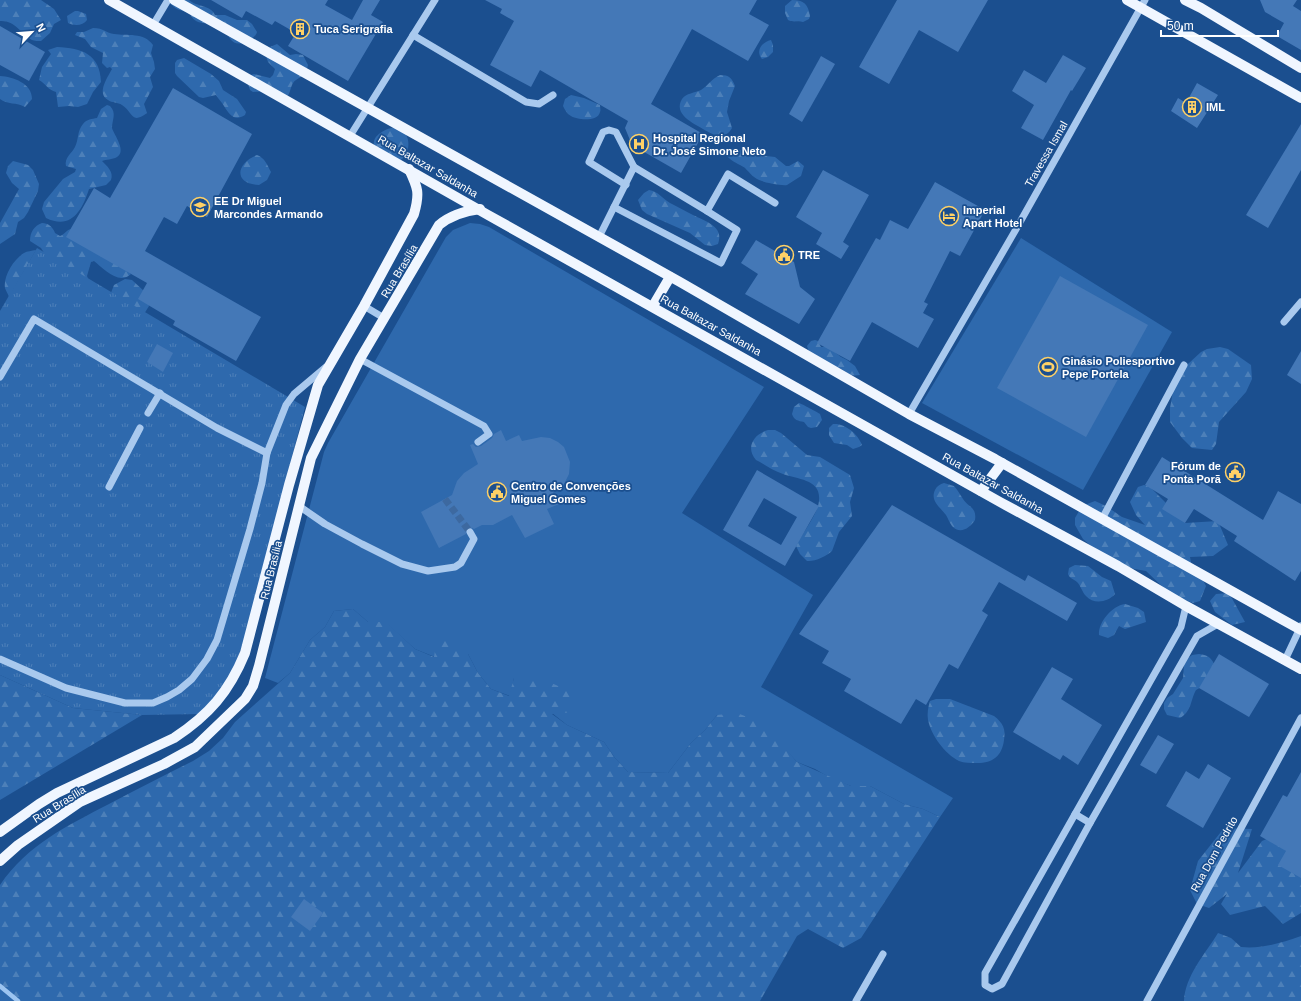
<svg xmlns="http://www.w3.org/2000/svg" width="1301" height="1001" viewBox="0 0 1301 1001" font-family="Arial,sans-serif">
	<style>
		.grass { fill: #2e69ad }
		.forest { fill: url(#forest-firs) }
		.park { fill: url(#park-tufts) }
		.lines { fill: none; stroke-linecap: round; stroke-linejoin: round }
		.stream { stroke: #9cc4f0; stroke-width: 4.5 }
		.building { fill: #4478b7; fill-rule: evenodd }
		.minor-tunnel { stroke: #3d69a0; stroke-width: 7; stroke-dasharray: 7 3.5; stroke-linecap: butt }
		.minor { stroke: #a9c9ee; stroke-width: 7 }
		.major { stroke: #f0f6ff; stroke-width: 10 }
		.labels { text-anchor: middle; stroke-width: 3.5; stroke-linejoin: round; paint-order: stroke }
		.poi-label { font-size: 11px; font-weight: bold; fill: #fff; stroke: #1b4f8f; text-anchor: start }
		.street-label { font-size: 11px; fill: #fff; stroke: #1b4f8f }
	</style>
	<defs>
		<pattern id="forest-firs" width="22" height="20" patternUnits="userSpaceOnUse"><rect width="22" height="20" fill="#2e69ad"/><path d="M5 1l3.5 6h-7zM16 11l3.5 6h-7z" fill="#4d80b9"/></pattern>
		<pattern id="park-tufts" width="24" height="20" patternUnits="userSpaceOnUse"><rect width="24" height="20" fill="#2e69ad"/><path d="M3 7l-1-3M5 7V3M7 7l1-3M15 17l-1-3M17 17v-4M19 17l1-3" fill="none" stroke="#4d80b9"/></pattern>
	</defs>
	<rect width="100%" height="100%" fill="#1b4f8f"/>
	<g class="grass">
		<polygon points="470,223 480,224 489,227 764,387 682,513 813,595 761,687 953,798 940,817 923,809 904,804 870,786 851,786 832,779 815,769 797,762 784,748 717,715 705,730 691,743 668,773 628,772 615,758 604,742 567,725 552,713 514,678 510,696 491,689 478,673 468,654 435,657 415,649 386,623 368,622 353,609 334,611 325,627 310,640 290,673 278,683 265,678 324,452 328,443 446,237 453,230"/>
		<polygon points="1021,238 1172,332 1083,490 922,403"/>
	</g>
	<g class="forest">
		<path d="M0,0h41l13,9 7,11 -7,4 -4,9 -9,8c-2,0 -7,0 -9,-1 -12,-7 -17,-20 -32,-19z"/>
		<path d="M173,0h16c8,7 22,5 26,15h10l12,5h10l5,4 5,8c-2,5 -5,7 -9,9 -14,7 -18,-1 -24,-13 -4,-1 -8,-4 -13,-4 -12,-2 -16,0 -22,-12 -7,-1 -13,-2 -18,-8z"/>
		<path d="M792,0c12,0 16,4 18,16l-1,3 -6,3c-5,-2 -9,1 -15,-2l-3,-7v-7z"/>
		<path d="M75,11h3l8,3 1,6c-4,6 -13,6 -19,3l-1,-7z"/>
		<path d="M93,28c11,0 13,5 21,6 13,2 30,-2 39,11l-2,8 3,9 1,7 -5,8 3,10 -9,17 3,9c-16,12 -14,-1 -25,-8 -4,-3 -10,-2 -14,-5 -12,-7 0,-23 4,-31l-2,-2 -3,1 -5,-5 1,-10 -12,-6 -6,-8 -10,-4 2,-3h7z"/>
		<path d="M771,40l2,5v7l-5,5 -6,2c-7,-8 0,-17 9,-19z"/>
		<path d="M277,44l13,11 6,-1 7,1 5,10c-3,15 -12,11 -16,20 -2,5 -2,8 -5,12l-23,-6 -11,1 -3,-2 -2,-6 3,-9 3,-1 16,4 3,-3 2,-6 -7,-7 -2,-6 4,-9z"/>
		<path d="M57,47c25,1 43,7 44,35l-8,10 -6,12 -9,3 -9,-1 -11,1 -2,-15c-8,-2 -10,-8 -17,-12l3,-13 9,-13 -3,-4z"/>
		<path d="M184,58l27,16 8,7 4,9 14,9 9,13 -1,3c-11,7 -16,-1 -21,-9 -2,-4 -6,-7 -8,-11l-13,3 -4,-1 -22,-21 -2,-3v-10l2,-3z"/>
		<path d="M720,75c9,0 12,3 15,11l-6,15 -2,11 5,16c-8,14 -20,6 -29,1 -10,-6 -30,-15 -21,-30 4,-6 13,-6 19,-9 7,-4 10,-11 19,-15z"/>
		<path d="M0,76c13,1 32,7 32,23l-7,8c-8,-5 -18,-2 -25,-8z"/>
		<path d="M571,95l13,3 16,7c0,3 1,5 0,7 -2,10 -23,8 -29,4 -4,-2 -6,-6 -8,-10l2,-7z"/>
		<path d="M107,105l3,1c7,7 2,14 2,22 2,7 15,23 5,29 -5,3 -11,2 -15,4 5,5 12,11 9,19l-5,5 -17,4c-7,22 -18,41 -43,29l-4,-9 2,-7 19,-23 12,-7 1,-3 -10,-3c-2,-8 6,-13 9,-19 4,-8 2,-16 8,-23 4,-5 9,-5 14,-6l4,-9z"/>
		<path d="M396,127c3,2 8,4 10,8 5,8 2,22 -7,26l-25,-16c-2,-10 13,-17 22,-18z"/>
		<path d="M732,148l9,2 10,4 24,3 11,9h3l9,-5 6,5 -3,10 -14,9c-4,1 -21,-2 -25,-4 -8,-2 -12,-8 -17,-13 -5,-4 -29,-12 -13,-20z"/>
		<path d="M257,155c8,3 10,10 14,17l-4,8 -8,5c-26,-1 -23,-22 -2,-30z"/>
		<polygon points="13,161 28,165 33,170 39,184 38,191 28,212 24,218 18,222 15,234 0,244 0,223 19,189 12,183 6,173 8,166"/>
		<path d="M649,190c9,1 14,9 21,13 8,4 15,8 23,12 11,6 32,11 25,29l-6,2 -7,-1 -15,-12 -43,-19 -5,-4 -4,-10 6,-7z"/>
		<path d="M42,223c6,0 11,4 13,10l5,3c5,-2 6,-6 11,-7l60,45c-12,12 -28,-6 -37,-13l-3,1 -4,14 4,10 -45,-30 -5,-8 -11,-7c0,-9 4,-15 12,-18z"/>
		<path d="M36,250l-27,47c-1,-3 -3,-6 -4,-9 -2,-12 9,-29 19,-35 3,-2 8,-2 12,-3z"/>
		<polygon points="125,279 132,280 145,292 149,306 144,314 109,298 114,285"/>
		<path d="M815,340l3,1 3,6h7l13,10 6,3 8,6 5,9c-14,3 -16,-9 -25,-7l-26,-16 -2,-6 4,-5z"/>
		<polygon points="1220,347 1228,349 1251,365 1252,379 1246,392 1219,422 1216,444 1212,450 1192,448 1182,438 1170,422 1170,408 1176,375 1201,352 1207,349"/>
		<path d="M799,403c3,1 18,9 21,11l2,6 -5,7 -6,1 -3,-1 -4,-5c-6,-1 -10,-2 -12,-8l2,-7z"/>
		<path d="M833,424c12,-1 25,10 29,21l-3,2 -6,2 -6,-4 -13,-2 -5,-8v-7z"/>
		<path d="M768,430h7l6,3 26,22 13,2 30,18 4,13 -4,14 2,14 -13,16 -7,19c-5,5 -18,11 -25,10l-7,-7 -4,-8c5,-10 20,-31 22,-40 7,-27 -19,-26 -35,-32 -10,-3 -19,-10 -27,-14 -11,-13 -2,-26 12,-30z"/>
		<path d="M944,483l10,3c4,4 6,9 9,13 5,8 14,8 12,21 -5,8 -15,15 -23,6 -3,-4 -4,-8 -6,-11 -6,-8 -16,-14 -11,-25 2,-4 5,-6 9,-7z"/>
		<polygon points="1144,485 1150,487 1179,516 1184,519 1185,523 1218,521 1228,545 1213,556 1190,557 1193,572 1203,580 1206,586 1200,601 1193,603 1173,595 1167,591 1146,571 1118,566 1099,553 1083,539 1075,525 1075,518 1082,506 1095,501 1106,506 1122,517 1145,525 1136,515 1130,502 1138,487"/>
		<path d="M1075,565l13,1 14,11 9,4 4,13c-7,8 -21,11 -29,2 -4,-4 -5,-10 -9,-14 -3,-3 -7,-3 -9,-8l1,-6z"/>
		<polygon points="1229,593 1245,622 1232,625 1215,612 1210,601 1216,594"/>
		<path d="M1125,604l13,4 6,4 2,10 -21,7 -6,-3 -5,9 -6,3 -9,-3c-1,-13 13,-29 26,-31z"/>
		<path d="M353,609l15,13h18l29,27 19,8 3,-18h19l12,15 10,19 13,16 18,7 5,-18c25,0 34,2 56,14l4,20 -22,2 15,11 37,17 11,16 13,14 40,1 23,-30 14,-13 12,-15 20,-2 18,7 16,12 26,30 54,24h19l34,18 19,5 17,8 -79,121 -18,10 -35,-19 -11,7 -37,65h-760v-116c28,-41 67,-59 109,-81 28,-15 56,-29 84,-43l16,-10 14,-13 12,-16 55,-49 20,-33 15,-13 9,-16z"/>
		<path d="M1199,654c8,1 12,3 15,10l-9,21 -9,5c-6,11 -4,21 -16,28l-13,-3 -3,-6v-6l3,-5 6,-4 10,-16 1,-13 3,-6 5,-4z"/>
		<polygon points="0,675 73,708 142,715 0,800"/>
		<path d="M936,699h14l44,17c9,7 12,13 10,24 -2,16 -11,23 -27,23 -6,0 -13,0 -18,-2 -14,-7 -28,-26 -31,-41 -1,-6 0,-13 2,-19z"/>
		<polygon points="1224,828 1252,829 1238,873 1262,841 1274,836 1286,851 1301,875 1301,913 1283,924 1265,906 1230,915 1221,904 1227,894 1209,908 1197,904 1190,890 1198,861"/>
		<path d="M1218,933l13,5 10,9c21,2 40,-4 60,-11v65h-117c1,-25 21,-47 34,-68z"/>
	</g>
	<polygon class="park" points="37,248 305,407 243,644 230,677 201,714 142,715 73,708 0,675 0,311"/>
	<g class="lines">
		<polyline class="stream" points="0,986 18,1001"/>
	</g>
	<g class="building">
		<polygon points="211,0 328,0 325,5 352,20 363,0 380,0 371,15 383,22 348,81 288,46 296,33 275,21 272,25 246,11 242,18"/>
		<polygon points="485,0 757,0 749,14 769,25 748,61 692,29 651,104 703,134 681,173 632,145 625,128 628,121 540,70 531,87 490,65 514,21 500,13 502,9"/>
		<polygon points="897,0 988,0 958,52 919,30 889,84 859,67"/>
		<polygon points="1260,0 1297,0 1293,6 1301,11 1301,50 1277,36 1284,23 1265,12"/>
		<polygon points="0,26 45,52 29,81 0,65"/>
		<polygon points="1063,55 1086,68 1072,91 1071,90 1043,140 1021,128 1034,105 1012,91 1024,70 1046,83"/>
		<polygon points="821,56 835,64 802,122 789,114"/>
		<polygon points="1197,83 1218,95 1197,128 1171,111 1178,98 1186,103"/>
		<polygon points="173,88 252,134 207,217 187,206 177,224 164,217 145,251 261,317 236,361 173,325 175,321 138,299 147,283 66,237 94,188 110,198"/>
		<polygon points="1301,124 1301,170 1268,228 1246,215"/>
		<polygon points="823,170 869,195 843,242 849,246 841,259 816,244 822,233 796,217"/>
		<polygon points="935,182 985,210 960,256 950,251 924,302 928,304 923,313 934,319 918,348 872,322 850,361 817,343 876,238 880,240 890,220 908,229"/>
		<polygon points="756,240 794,262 800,287 815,299 799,324 745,294 758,274 741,263"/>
		<polygon points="1060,276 1148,325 1086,437 997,388"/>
		<polygon points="157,344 173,353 163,372 147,362"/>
		<polygon points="1301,351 1301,384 1287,375"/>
		<polygon points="501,430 506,441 519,435 522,441 541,437 550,438 558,442 564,447 570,462 569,474 564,484 553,492 559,504 547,509 554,524 525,538 512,515 493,525 482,525 474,529 472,528 468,528 466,530 466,534 439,548 421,512 452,495 457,481 464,473 478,464 470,445 473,444 476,447 481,446 492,438 494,434"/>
		<polygon points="1162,457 1263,520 1278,491 1301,504 1301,571 1295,581 1234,541 1237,536 1194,509 1185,523 1162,509 1168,499 1145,485"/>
		<path d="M757,470l62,36 -34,60 -62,-36zM764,498l33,19 -16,28 -33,-19z"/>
		<polygon points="892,505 1025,581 1028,575 1077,603 1067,621 999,582 982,611 988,615 958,669 949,664 926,705 916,699 901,724 844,691 851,679 822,663 829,651 799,634"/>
		<polygon points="1219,654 1269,684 1249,717 1199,688"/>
		<polygon points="1052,667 1073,679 1061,699 1102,725 1078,765 1063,755 1060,760 1013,732"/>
		<polygon points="1158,735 1174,744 1156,774 1140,765"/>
		<polygon points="1208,764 1231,778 1203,828 1166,806 1186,771 1199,779"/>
		<polygon points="1301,772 1301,878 1278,865 1286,851 1260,836 1283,795 1287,797"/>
		<polygon points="304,899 323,913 310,931 291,917"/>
	</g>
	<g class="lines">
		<polyline class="minor-tunnel" points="445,499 470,532"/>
		<g class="minor">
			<polyline points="153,25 168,0"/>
			<polyline points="413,35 526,102 539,104 553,95"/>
			<polyline points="350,136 435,0"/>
			<polyline points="626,185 589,162 603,132 609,130 616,132 634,167"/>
			<polyline points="614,207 721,263 737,230 707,211"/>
			<polyline points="599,237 634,167 707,211 728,174 775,203"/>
			<polyline points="364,306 384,318"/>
			<polyline points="1284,322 1301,302"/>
			<polyline points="360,359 484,426 489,434 478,442"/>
			<polyline points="0,377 34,319 217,428 267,453 286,405 294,394 326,367"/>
			<polyline points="148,413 160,393"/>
			<polyline points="909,414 1015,231 1145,0"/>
			<polyline points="109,487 140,428"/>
			<polyline points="299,506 325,524 362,544 402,564 428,571 455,567 461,563 474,539 470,532"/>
			<polyline points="1102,519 1184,365"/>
			<polyline points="1186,606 1181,627 985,973 985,985 992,989 1002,984 1090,823 1197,636 1218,624"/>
			<polyline points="0,659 66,688 125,703 153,703 167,697 179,690 192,679 207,659 217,640 250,529 262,483 267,453"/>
			<polyline points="1285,660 1301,626"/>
			<polyline points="1075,814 1090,823"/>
			<polyline points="856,1001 883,954"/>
			<polyline points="1147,1001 1301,718"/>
		</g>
		<g class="major">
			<polyline points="109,0 488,215 1000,502 1118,566 1186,606 1301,669"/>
			<polyline points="174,0 680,282 909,414 995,459 1301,630"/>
			<polyline points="1127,0 1301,98"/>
			<polyline points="1185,0 1201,8 1301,68"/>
			<polyline points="653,306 670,277"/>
			<polyline points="981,491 1002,463"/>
			<path d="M0,832l39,-28 18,-11 117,-55c35,-23 55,-46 71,-85l44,-168 29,-100 46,-79 50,-92c6,-21 4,-26 -5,-45"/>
			<path d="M0,861l18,-16 62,-43 84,-38 31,-17 50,-48 8,-13 6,-20 52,-208 49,-99 79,-134c12,-10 25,-14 41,-16"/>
		</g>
	</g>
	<defs>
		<symbol id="building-ring" viewBox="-11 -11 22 22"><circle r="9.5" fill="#1b4f8f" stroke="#ffd166" stroke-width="1.5"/><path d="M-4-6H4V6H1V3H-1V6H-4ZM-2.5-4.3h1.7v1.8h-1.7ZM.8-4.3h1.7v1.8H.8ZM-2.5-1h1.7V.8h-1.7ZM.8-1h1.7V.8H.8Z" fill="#ffd166"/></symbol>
		<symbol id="hospital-ring" viewBox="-11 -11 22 22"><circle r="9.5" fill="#1b4f8f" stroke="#ffd166" stroke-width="1.5"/><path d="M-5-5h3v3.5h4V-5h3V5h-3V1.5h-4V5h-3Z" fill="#ffd166"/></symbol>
		<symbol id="school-ring" viewBox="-11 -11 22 22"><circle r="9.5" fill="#1b4f8f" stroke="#ffd166" stroke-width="1.5"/><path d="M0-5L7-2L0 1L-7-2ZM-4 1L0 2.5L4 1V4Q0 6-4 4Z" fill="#ffd166"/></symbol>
		<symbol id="hotel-ring" viewBox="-11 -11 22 22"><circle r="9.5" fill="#1b4f8f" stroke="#ffd166" stroke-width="1.5"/><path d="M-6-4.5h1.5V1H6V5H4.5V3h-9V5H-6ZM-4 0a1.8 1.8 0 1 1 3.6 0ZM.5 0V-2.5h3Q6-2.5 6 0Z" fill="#ffd166"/></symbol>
		<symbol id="civic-ring" viewBox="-11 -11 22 22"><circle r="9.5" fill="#1b4f8f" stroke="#ffd166" stroke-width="1.5"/><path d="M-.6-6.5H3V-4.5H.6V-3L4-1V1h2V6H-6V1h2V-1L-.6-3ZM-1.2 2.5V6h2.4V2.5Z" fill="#ffd166"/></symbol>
		<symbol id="stadium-ring" viewBox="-11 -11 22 22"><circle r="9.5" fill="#1b4f8f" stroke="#ffd166" stroke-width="1.5"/><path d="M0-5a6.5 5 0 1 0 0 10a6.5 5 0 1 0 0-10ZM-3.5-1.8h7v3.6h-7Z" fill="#ffd166"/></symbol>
	</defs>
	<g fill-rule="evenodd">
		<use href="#building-ring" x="289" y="18" width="22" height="22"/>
		<use href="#building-ring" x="1181" y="96" width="22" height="22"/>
		<use href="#hospital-ring" x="628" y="133" width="22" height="22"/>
		<use href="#school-ring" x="189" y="196" width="22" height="22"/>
		<use href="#hotel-ring" x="938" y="205" width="22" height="22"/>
		<use href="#civic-ring" x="773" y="244" width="22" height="22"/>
		<use href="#stadium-ring" x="1037" y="356" width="22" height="22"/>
		<use href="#civic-ring" x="1224" y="461" width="22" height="22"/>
		<use href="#civic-ring" x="486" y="481" width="22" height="22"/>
	</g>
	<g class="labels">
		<g class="poi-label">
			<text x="314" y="33">Tuca Serigrafia</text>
			<text x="1206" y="111">IML</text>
			<text x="653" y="142">Hospital Regional<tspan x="653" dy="13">Dr. José Simone Neto</tspan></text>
			<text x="214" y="205">EE Dr Miguel<tspan x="214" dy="13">Marcondes Armando</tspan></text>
			<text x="963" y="214">Imperial<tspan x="963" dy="13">Apart Hotel</tspan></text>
			<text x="798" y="259">TRE</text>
			<text x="1062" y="365">Ginásio Poliesportivo<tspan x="1062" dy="13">Pepe Portela</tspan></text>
			<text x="1221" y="470" text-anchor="end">Fórum de<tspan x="1221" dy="13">Ponta Porã</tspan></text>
			<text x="511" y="490">Centro de Convenções<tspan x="511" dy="13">Miguel Gomes</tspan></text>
		</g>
		<g class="street-label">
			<text transform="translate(1046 154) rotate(-60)" y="4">Travessa Ismal</text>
			<text transform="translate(428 166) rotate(30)" y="4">Rua Baltazar Saldanha</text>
			<text transform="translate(399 271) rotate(-59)" y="4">Rua Brasília</text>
			<text transform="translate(711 325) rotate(29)" y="4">Rua Baltazar Saldanha</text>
			<text transform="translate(993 483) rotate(29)" y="4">Rua Baltazar Saldanha</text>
			<text transform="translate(271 570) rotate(-76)" y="4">Rua Brasília</text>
			<text transform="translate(59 804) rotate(-32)" y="4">Rua Brasília</text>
			<text transform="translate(1214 854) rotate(-61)" y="4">Rua Dom Pedrito</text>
		</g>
	</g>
	<g transform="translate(32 32) rotate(64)" stroke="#1b4f8f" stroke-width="3" paint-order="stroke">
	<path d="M0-3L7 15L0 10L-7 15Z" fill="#ffffff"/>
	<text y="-6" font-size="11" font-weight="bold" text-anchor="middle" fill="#ffffff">N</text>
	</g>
	<path d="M1161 30v6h117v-6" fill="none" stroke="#ffffff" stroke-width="2"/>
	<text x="1167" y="30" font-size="12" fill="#ffffff" stroke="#1b4f8f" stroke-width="3" paint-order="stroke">50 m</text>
</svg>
